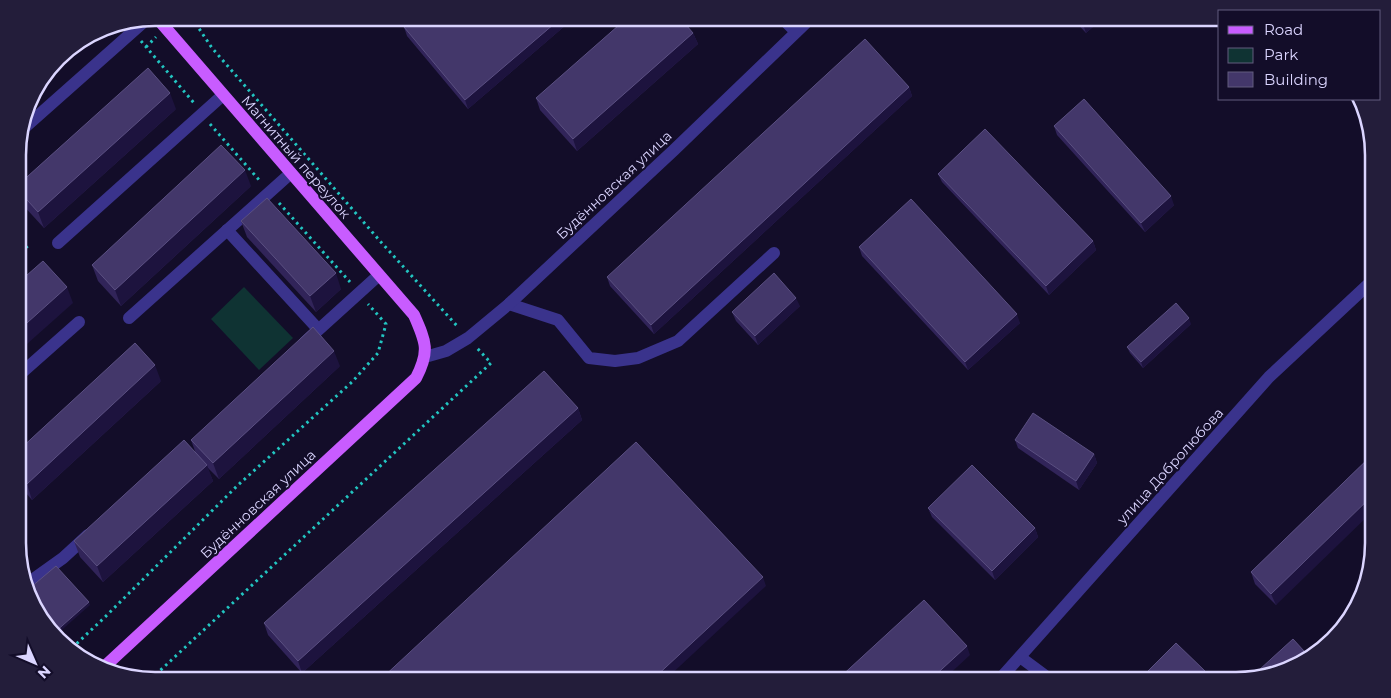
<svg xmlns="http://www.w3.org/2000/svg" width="1391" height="698" viewBox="0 0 1391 698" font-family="Montserrat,sans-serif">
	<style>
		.green { fill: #0f3333 }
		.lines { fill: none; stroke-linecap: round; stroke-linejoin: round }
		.path { stroke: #22c5c1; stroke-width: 3; stroke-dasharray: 2.5 4; stroke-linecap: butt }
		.minor { stroke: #3a338c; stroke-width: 12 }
		.major { stroke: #c85cff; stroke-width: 12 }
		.wall { fill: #312459 }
		.shaded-wall { fill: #1d133e }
		.building { fill: #43376a; stroke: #5b5082 }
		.labels { text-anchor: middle; stroke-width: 4; stroke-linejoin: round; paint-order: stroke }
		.street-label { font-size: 14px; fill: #dbd5ff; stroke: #130d29 }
		.rim { fill: none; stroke: #dbd5ff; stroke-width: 2.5 }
	</style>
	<rect width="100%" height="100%" fill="#130d29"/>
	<polygon class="green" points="244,287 293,338 259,370 211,319"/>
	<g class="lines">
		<g class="path">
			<polyline points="192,18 212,48 380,241 458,327"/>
			<polyline points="141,41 194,103"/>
			<polyline points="146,47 156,37"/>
			<polyline points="210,124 260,181"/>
			<polyline points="279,203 350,282"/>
			<polyline points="18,236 28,249 18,258"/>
			<polyline points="72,648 105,617 237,486 352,382 378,353 386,324 368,304"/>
			<polyline points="151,679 491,363 477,348"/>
		</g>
		<g class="minor">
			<polyline points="782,18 796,32"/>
			<polyline points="23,129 147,19"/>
			<polyline points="227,230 318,329"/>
			<polyline points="58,243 223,95"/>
			<polyline points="1366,287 1373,298"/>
			<polyline points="509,304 558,320 589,358 615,361 638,358 678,341 774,253"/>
			<polyline points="129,318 291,173"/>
			<polyline points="305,342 379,275"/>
			<polyline points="425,357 446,351 468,338 509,304 674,150 811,18"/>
			<polyline points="18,376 79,322"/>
			<polyline points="28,583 63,558 88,535"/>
			<polyline points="1020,657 1051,680"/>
			<polyline points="999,680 1269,377 1373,280"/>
		</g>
		<path class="major" d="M103,668l313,-290c14,-27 10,-36 -2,-63l-257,-297"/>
	</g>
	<g class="wall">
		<polygon points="574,18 468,109 407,36 404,27"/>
		<polygon points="1072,18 1103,18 1086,33"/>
		<polygon points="693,33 698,44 577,151 540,110 536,98"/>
		<polygon points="909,87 912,96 654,334 610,286 607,277"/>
		<polygon points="176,109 44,228 21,203 18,194 18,185"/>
		<polygon points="1054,126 1174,205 1145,232 1057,135"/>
		<polygon points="938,174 1093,241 1096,250 1049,295 942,182"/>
		<polygon points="251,186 121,306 98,281 92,265"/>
		<polygon points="241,221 341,289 316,312 247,237"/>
		<polygon points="859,247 1020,323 968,370 862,256"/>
		<polygon points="800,306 758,345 736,321 732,312"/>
		<polygon points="1191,324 1143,368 1130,353 1127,347"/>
		<polygon points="340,366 219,479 207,467 213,481 103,582 80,557 74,541 196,454 191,440"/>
		<polygon points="161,381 32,500 19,485 18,451"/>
		<polygon points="578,408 582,420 302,673 268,635 264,623"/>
		<polygon points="1015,440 1094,454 1097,463 1079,490 1018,448"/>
		<polygon points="1373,454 1276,605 1255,584 1251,572"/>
		<polygon points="928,508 1035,528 1038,537 995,580 932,517"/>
	</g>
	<g class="shaded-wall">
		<polygon points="561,18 574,18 468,109 465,100"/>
		<polygon points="1090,18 1103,18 1086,33 1083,24"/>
		<polygon points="103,28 103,29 32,94 64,52"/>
		<polygon points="693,33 698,44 577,151 573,139"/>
		<polygon points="909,87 912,96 654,334 651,325"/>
		<polygon points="170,93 176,109 44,228 38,212"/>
		<polygon points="245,170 251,186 121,306 115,290"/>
		<polygon points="1171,196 1174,205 1145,232 1141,223"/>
		<polygon points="1093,241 1096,250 1049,295 1046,286"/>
		<polygon points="336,273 341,289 316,312 310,296"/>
		<polygon points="67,287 73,303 18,352 18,331"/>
		<polygon points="796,298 800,306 758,345 755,336"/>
		<polygon points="1017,314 1020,323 968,370 965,362"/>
		<polygon points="1189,318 1191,324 1143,368 1141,362"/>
		<polygon points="334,351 340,366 219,479 213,463"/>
		<polygon points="155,365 161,381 32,500 27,484"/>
		<polygon points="578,408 582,420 302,673 298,661"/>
		<polygon points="1094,454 1097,463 1079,490 1076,481"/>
		<polygon points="207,465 213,481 103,582 97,566"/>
		<polygon points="1373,495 1373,511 1276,605 1271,594"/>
		<polygon points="1035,528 1038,537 995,580 992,571"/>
		<polygon points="763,577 766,586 665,680 652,680"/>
		<polygon points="89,602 90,605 56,635 54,633"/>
		<polygon points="967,646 970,655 943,680 930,680"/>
		<polygon points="1304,651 1306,657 1302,661 1287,666"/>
		<polygon points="1205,671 1208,680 1195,680"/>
	</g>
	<g class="building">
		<polygon points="413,18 561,18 465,100 404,27"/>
		<polygon points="627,18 680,18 693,33 573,139 536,98"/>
		<polygon points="1077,18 1090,18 1083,24"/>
		<polygon points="865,39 909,87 651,325 607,277"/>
		<polygon points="148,68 170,93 38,212 18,190 18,185"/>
		<polygon points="1084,99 1171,196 1141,223 1054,126"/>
		<polygon points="985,129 1093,241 1046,286 938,174"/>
		<polygon points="221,145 245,170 115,290 92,265"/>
		<polygon points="267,198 336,273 310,296 241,221"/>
		<polygon points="911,199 1017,314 965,362 859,247"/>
		<polygon points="43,261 67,287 18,331 18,283"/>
		<polygon points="774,273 796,298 755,336 732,312"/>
		<polygon points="1176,303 1189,318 1141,362 1127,347"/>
		<polygon points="313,327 334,351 213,463 191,440"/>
		<polygon points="135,343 155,365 27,484 19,475 18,451"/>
		<polygon points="544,371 578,408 298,661 264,623"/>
		<polygon points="1033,413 1094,454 1076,481 1015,440"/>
		<polygon points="184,440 207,465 97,566 74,541"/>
		<polygon points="636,442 763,577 652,680 380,680"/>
		<polygon points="1373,454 1373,495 1271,594 1251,572"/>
		<polygon points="972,465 1035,528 992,571 928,508"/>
		<polygon points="56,566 89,602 54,633 46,626 30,588"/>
		<polygon points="924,600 967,646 930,680 837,680"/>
		<polygon points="1293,639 1304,651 1287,666 1263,674 1259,670"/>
		<polygon points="1176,643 1205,671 1195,680 1139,680"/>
	</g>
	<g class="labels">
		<g class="street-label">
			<text transform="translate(296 157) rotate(49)" y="5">Магнитный переулок</text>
			<text transform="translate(614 185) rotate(-43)" y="5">Будённовская улица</text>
			<text transform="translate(1170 466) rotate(-48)" y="5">улица Добролюбова</text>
			<text transform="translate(258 504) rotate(-43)" y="5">Будённовская улица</text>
		</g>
	</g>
	<path d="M0 0H1391V698H0ZM155 26H1236A129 129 0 0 1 1365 155V543A129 129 0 0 1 1236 672H155A129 129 0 0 1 26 543V155A129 129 0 0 1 155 26Z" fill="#231d3a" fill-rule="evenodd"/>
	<path class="rim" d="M155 26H1236A129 129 0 0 1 1365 155V543A129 129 0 0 1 1236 672H155A129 129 0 0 1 26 543V155A129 129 0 0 1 155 26Z"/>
	<rect x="1218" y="10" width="162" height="90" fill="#130d29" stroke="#635d7f"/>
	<rect x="1228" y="26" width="25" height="8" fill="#c85cff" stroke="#635d7f"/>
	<text x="1264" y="35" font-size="15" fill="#dbd5ff">Road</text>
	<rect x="1228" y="48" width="25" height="15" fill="#0f3333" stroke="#635d7f"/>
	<text x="1264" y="60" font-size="15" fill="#dbd5ff">Park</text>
	<rect x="1228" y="72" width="25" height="15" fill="#43376a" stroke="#635d7f"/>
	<text x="1264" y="85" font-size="15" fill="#dbd5ff">Building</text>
	<g transform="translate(35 663) rotate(135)" stroke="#130d29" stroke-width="4" paint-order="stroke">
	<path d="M0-4L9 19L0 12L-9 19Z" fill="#dbd5ff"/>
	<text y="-8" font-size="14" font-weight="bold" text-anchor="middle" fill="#dbd5ff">N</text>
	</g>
</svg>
